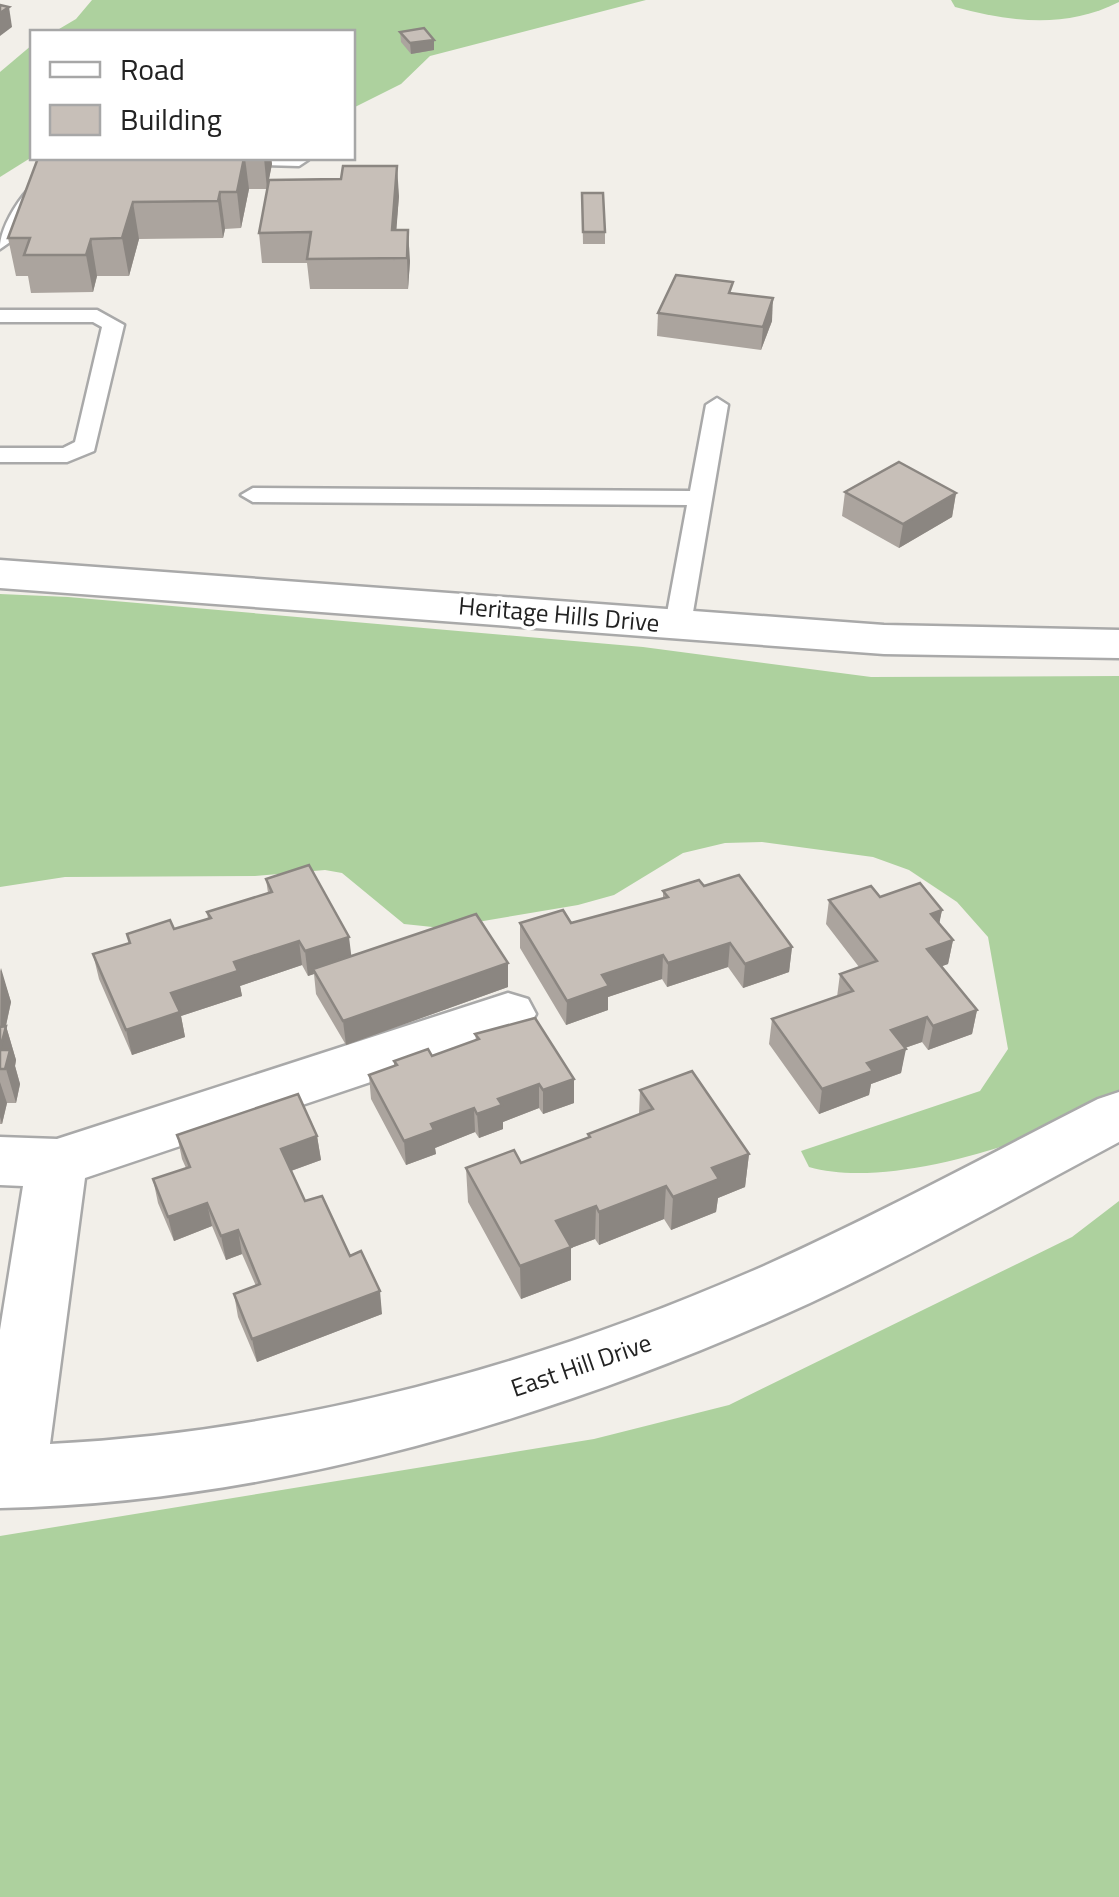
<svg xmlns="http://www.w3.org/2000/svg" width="1119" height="1897" viewBox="0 0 1119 1897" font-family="'Titillium Web',sans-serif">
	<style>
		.forest { fill: #add19e }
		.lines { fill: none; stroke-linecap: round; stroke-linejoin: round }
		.service-casing { stroke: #a9a9a9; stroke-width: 5 }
		.minor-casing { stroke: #a9a9a9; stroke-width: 5 }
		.service { fill: #fff; fill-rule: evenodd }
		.minor { fill: #fff; fill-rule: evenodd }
		.wall { fill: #aba49e }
		.shaded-wall { fill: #8b8681 }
		.building { fill: #c7bfb8; stroke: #8b8681; stroke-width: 2.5 }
		.labels { text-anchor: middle; stroke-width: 8; stroke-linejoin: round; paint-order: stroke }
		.street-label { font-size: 25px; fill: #222; stroke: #fff }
	</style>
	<rect width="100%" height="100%" fill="#f2efe9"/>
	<g class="forest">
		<polygon points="92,0 646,0 430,56 401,84 353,108 352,32 54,32 76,19"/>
		<path d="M951,0h168v2c-53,27 -109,20 -164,5z"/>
		<polygon points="32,45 32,157 0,177 0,72"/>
		<path d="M0,594l68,3 575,50 228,30 248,-1v419c-72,44 -228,96 -310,72l-8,-16 179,-60 28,-42 -20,-112 -31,-35 -48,-32 -36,-13 -111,-15 -37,1 -42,10 -69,42 -36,10 -136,23 -38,-4 -62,-51 -17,-3 -70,6 -190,1 -65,10z"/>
		<polygon points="1119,1201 1119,1897 0,1897 0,1536 594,1439 729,1405 1072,1237"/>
	</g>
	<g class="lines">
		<defs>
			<g id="service">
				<path d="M70,158h25l-36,20 -39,57 -20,14c0,-31 39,-81 70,-91z"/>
				<polygon points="215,158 307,158 308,160 299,166 224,164"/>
				<polygon points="0,310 97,310 124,325 94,451 67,462 0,462 0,448 63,448 75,442 102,327 93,322 0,322"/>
				<polygon points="717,398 728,405 691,624 678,632 665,624 687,505 253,502 241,495 253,488 690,491 706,405"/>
			</g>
			<g id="minor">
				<polygon points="0,560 884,625 1119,630 1119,658 884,654 0,588"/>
				<path d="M508,993l20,6 8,15 -8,15 -443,149 -35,266c245,-12 493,-80 716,-179 113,-51 222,-110 332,-166l21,-7v50c-103,55 -204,112 -309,161 -248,114 -536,200 -810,205v-178l23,-144 -23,-1v-48l57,2z"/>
			</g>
		</defs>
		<use href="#service" class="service-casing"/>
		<use href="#minor" class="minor-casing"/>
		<use href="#service" class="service"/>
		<use href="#minor" class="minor"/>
	</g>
	<g class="wall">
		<polygon points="400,32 434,40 434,50 411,54 401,42"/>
		<polygon points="38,158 271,158 272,164 268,184 399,196 396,230 410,261 408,289 310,289 307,263 262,263 259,233 267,189 249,189 241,228 225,229 223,238 139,239 129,276 97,276 93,292 31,293 28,276 16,276 8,238"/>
		<polygon points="582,193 605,232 605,244 583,244"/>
		<polygon points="732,293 772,321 761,350 657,336 658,313"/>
		<polygon points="845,492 956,493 952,517 899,548 842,516"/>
		<polygon points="266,879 351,956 508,963 508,987 346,1045 316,994 314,974 308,976 302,965 240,986 242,996 181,1016 185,1037 132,1055 99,979 93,954 129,943 127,934 174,929 208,919 207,912 268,893"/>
		<polygon points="704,886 792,947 789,972 743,988 728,967 667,987 662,979 608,997 608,1010 566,1025 520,948 520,923 571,923 663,899 663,891"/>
		<polygon points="829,900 942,910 939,923 953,940 948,964 942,966 977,1010 972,1034 928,1050 922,1042 905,1048 901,1073 871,1084 869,1095 819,1114 769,1044 772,1019 837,997 840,974 859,967 826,924"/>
		<polygon points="0,968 11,1002 6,1026 16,1060 15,1066 20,1084 16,1103 7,1103 2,1124 0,1124"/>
		<polygon points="475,1034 574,1079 574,1103 543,1114 539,1108 503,1122 503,1129 479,1138 475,1132 435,1148 436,1154 406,1165 371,1099 369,1075 394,1066 394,1061 432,1056 476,1040"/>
		<polygon points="640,1090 749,1154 745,1187 718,1198 716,1212 671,1230 664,1219 599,1245 595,1239 571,1248 571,1280 521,1299 468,1202 466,1168 521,1163 588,1138 588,1134 639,1114"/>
		<polygon points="177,1135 317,1136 321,1160 291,1171 305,1201 350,1256 382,1314 257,1362 238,1317 234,1294 256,1286 242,1254 226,1260 212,1226 174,1241 158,1203 153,1179 186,1168 182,1159"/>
	</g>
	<g class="shaded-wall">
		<polygon points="9,7 12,27 0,36 0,13"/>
		<polygon points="434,40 434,50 411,54 410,43"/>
		<polygon points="244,158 245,158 249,189 241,228 237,192"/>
		<polygon points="264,158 271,158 272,164 267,189"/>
		<polygon points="397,166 399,196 394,261 392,230"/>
		<polygon points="220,192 225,229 223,238 218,201"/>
		<polygon points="133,202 139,239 129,276 122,238"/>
		<polygon points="408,230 410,261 408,289 407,258"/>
		<polygon points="91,239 97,276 93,292 86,255"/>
		<polygon points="773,298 772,321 761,350 763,327"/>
		<polygon points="956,493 952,517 899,548 903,524"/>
		<polygon points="942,910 937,935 931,914"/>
		<polygon points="349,937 352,961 313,969 314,974 308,976 305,951"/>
		<polygon points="953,940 948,964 923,973 927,949"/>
		<polygon points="299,941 302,965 240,986 242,996 181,1016 185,1037 132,1055 126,1030 171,993 234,962"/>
		<polygon points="730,943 728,967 667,987 668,963"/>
		<polygon points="792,947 789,972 743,988 745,964"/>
		<polygon points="663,955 662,979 608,997 608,1010 566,1025 567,1001 602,975"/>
		<polygon points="508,963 508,987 346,1045 343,1021"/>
		<polygon points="1,968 11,1002 4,1034 6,1026 16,1060 15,1066 20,1084 16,1103 1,1052 0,1054"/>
		<polygon points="977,1010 972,1034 928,1050 933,1026"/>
		<polygon points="927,1017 922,1042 887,1054 891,1030"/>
		<polygon points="906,1049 901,1073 871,1084 869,1095 819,1114 822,1089 867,1063"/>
		<polygon points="574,1079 574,1103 543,1114 543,1090"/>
		<polygon points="0,1082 7,1103 2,1124 0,1117"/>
		<polygon points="539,1084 539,1108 503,1122 503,1129 479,1138 477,1114 498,1099"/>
		<polygon points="474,1108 475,1132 435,1148 436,1154 406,1165 404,1141 431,1124"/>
		<polygon points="317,1136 321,1160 285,1173 281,1149"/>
		<polygon points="749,1154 745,1187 718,1198 716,1212 671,1230 673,1197 712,1168"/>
		<polygon points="666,1186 664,1219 599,1245 599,1212"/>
		<polygon points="207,1203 212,1226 174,1241 168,1217"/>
		<polygon points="596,1206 595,1239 571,1248 571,1280 521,1299 520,1266 556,1221"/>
		<polygon points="238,1230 242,1254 226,1260 221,1236"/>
		<polygon points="380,1291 382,1314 257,1362 252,1339"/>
	</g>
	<g class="building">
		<polygon points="0,5 9,7 0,13"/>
		<polygon points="424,28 434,40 410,43 400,32"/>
		<polygon points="38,158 244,158 237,192 220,192 218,201 133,202 122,238 91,239 86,255 24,255 30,238 8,238"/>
		<polygon points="343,166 397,166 392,230 408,230 407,258 307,259 311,232 259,233 269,180 341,179"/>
		<polygon points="582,193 603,193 605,232 583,232"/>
		<polygon points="676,275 733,282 729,293 773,298 763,327 658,313"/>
		<polygon points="899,462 956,493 903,524 845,492"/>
		<polygon points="309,865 349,937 305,951 299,941 234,962 238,971 171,993 180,1012 126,1030 93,954 130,943 127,934 170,920 174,929 211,918 207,912 272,892 266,879"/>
		<polygon points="739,875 792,947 745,964 730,943 668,963 663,955 602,975 609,986 567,1001 520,923 563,910 571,923 668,897 663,891 699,880 704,886"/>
		<polygon points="920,883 942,910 931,914 953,940 927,949 977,1010 933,1026 927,1017 891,1030 906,1049 867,1063 873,1071 822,1089 772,1019 853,991 840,974 877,961 829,900 871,886 880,897"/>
		<polygon points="476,914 508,963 343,1021 313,969"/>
		<polygon points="535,1018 574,1079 543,1090 539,1084 498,1099 502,1105 477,1114 474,1108 431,1124 434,1130 404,1141 369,1075 397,1065 394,1061 428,1049 432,1056 479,1039 475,1034"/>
		<polygon points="6,1026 0,1050 10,1050 5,1069 0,1069 0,1027"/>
		<polygon points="692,1071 749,1154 712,1168 719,1179 673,1197 666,1186 599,1212 596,1206 556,1221 571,1247 520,1266 466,1168 514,1150 521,1163 590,1137 588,1134 653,1109 640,1090"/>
		<polygon points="298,1094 317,1136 281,1149 305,1201 322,1196 350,1256 361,1251 380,1291 252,1339 234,1294 260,1284 238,1230 221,1236 207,1203 168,1217 153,1179 190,1167 177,1135"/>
	</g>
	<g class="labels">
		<g class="street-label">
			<text transform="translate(559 614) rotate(5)" y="9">Heritage Hills Drive</text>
			<text transform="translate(581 1365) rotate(-19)" y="9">East Hill Drive</text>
		</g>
	</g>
	<rect x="30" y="30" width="325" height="130" fill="#ffffff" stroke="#a7a7a7" stroke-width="2.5"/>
	<rect x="50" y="62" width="50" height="15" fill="#ffffff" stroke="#a7a7a7" stroke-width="2.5"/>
	<text x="120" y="80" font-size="30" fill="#222222">Road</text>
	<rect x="50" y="105" width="50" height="30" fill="#c7bfb8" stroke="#a7a7a7" stroke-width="2.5"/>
	<text x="120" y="130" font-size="30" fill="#222222">Building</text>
</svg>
